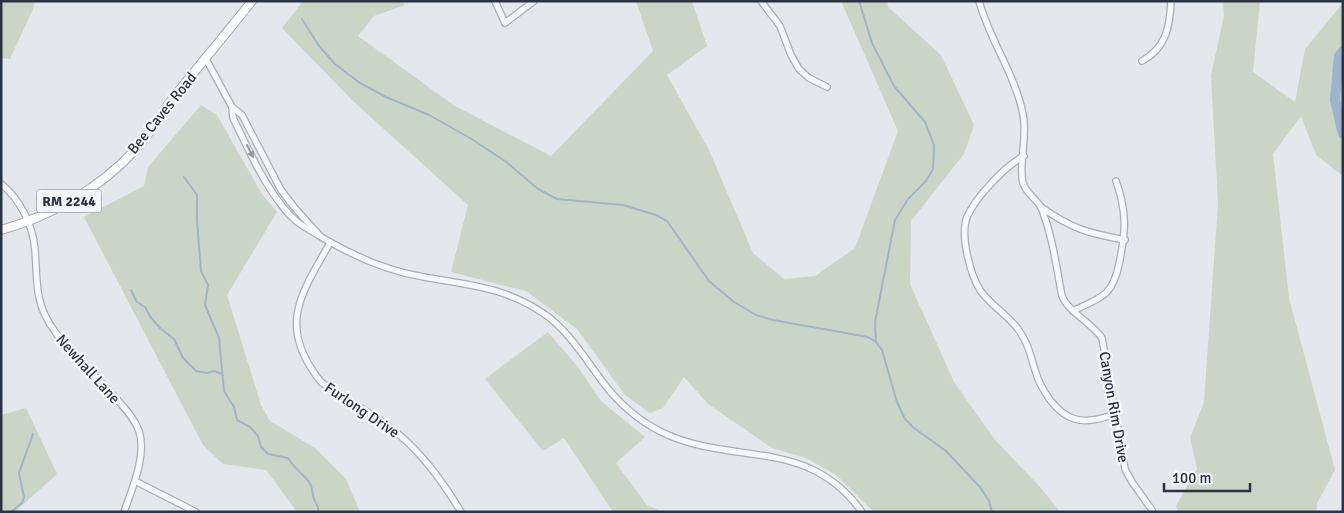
<svg xmlns="http://www.w3.org/2000/svg" width="1344" height="513" viewBox="0 0 1344 513" font-family="Signika,sans-serif">
	<style>
		.green { fill: #c9d6c5 }
		.lines { fill: none; stroke-linecap: round; stroke-linejoin: round }
		.stream { stroke: #9fb4cc; stroke-width: 2 }
		.river { stroke: #9fb4cc; stroke-width: 10 }
		.minor-casing { stroke: #a9aeb7; stroke-width: 8 }
		.major-casing { stroke: #a3abb8; stroke-width: 10 }
		.minor { stroke: #f7f8fa; stroke-width: 5.5 }
		.major { stroke: #fff; stroke-width: 8 }
		.oneway { fill: #9196a0 }
		.labels { text-anchor: middle; stroke-width: 5; stroke-linejoin: round; paint-order: stroke }
		.shield { fill: #f4f6f9; stroke: #676e7b; stroke-width: 1 }
		.shield-label { font-size: 14px; font-weight: bold; fill: #2b3445 }
		.street-label { font-size: 15px; fill: #2b3445; stroke: #f4f6f9 }
	</style>
	<rect width="100%" height="100%" fill="#e4e7ec"/>
	<g class="green">
		<polygon points="1,1 35,1 33,9 10,59 1,58"/>
		<polygon points="303,1 402,1 405,5 374,16 358,36 455,106 551,156 653,51 636,1 692,1 707,46 667,75 709,150 753,253 784,279 815,276 855,248 898,131 841,1 887,1 888,7 941,55 974,125 964,154 911,221 910,284 954,382 995,440 1041,488 1060,512 874,512 835,474 806,458 772,448 708,404 684,377 663,408 650,413 625,395 577,329 526,291 451,272 468,205 354,102 282,28"/>
		<polygon points="1223,1 1260,1 1253,72 1295,102 1305,49 1343,3 1343,176 1316,155 1301,116 1273,154 1289,298 1335,470 1317,503 1317,512 1178,512 1176,506 1197,469 1190,438 1204,402 1218,203 1211,75 1224,16"/>
		<polygon points="201,105 217,115 262,194 277,212 227,295 261,405 270,421 315,448 346,479 360,512 297,512 266,470 223,464 203,445 84,217 144,186 148,167"/>
		<polygon points="548,332 578,367 601,401 645,437 616,463 647,505 664,512 613,512 564,438 543,451 485,379"/>
		<polygon points="26,408 57,474 18,509 18,512 1,512 1,415"/>
	</g>
	<g class="lines">
		<g class="stream">
			<polyline points="859,1 872,43 894,86 925,122 934,145 933,169 926,181 908,199 895,220 875,322 876,341"/>
			<polyline points="302,19 319,46 335,64 360,83 386,97 429,115 470,138 505,161 538,189 557,199 623,205 656,215 667,221 709,281 734,302 756,315 773,320 868,337 876,342 882,350 897,402 905,419 914,428 946,451 980,487 989,501 992,512"/>
			<path d="M184,177l13,18v26l4,50 7,14 -3,20 14,33 5,53 10,16 3,13 13,7 8,9 3,11 7,7 20,4c6,10 15,16 21,24 5,7 2,13 6,19 2,5 4,5 3,11"/>
			<polyline points="131,290 137,302 145,307 151,318 161,329 174,339 183,358 196,371 207,373 214,371 222,374"/>
			<polyline points="11,512 22,503 24,497 19,473 33,434"/>
		</g>
		<polyline class="river" points="1343,51 1339,56 1335,100 1343,134"/>
		<defs>
			<g id="minor">
				<polyline points="495,1 505,23 534,1"/>
				<polyline points="761,1 780,26 791,55 799,69 809,78 827,87"/>
				<path d="M979,1c11,40 36,73 44,113 5,22 -5,51 0,69 3,10 12,15 18,24 2,4 3,10 5,14 8,24 11,50 16,75 7,17 29,26 40,42l23,131 7,13 20,28"/>
				<path d="M206,59l26,48 1,11c15,30 29,63 50,89 13,17 22,20 40,31 32,19 64,33 101,39 45,8 80,10 119,36 28,19 45,51 66,77 16,19 36,35 59,45 70,30 141,3 194,77"/>
				<path d="M1142,61c24,-13 28,-34 29,-60"/>
				<polyline points="232,107 242,115 281,190 294,207 320,236"/>
				<path d="M1024,156c-19,10 -49,42 -57,61 -7,18 3,57 13,73 10,15 27,24 38,39 10,14 12,25 17,41 5,18 21,44 40,49 13,4 28,-1 41,-5"/>
				<path d="M1,184c19,15 32,41 34,66 2,23 0,46 11,67 14,28 47,56 69,80 9,11 19,20 24,34 8,24 -7,58 -15,81"/>
				<path d="M1041,207c31,22 47,26 84,33"/>
				<path d="M330,243c-30,52 -53,84 -9,139 22,17 49,29 71,47 29,22 50,51 69,83"/>
				<path d="M1073,311c11,-6 25,-10 34,-19 7,-8 10,-18 12,-28 7,-32 8,-52 -3,-83"/>
				<polyline points="135,481 196,512"/>
			</g>
			<path id="major" d="M1,230c50,-14 98,-41 133,-79 14,-14 24,-33 36,-49 27,-34 55,-67 82,-101"/>
		</defs>
		<use href="#minor" class="minor-casing"/>
		<use href="#major" class="major-casing"/>
		<use href="#minor" class="minor"/>
		<use href="#major" class="major"/>
	</g>
	<defs><path id="oneway-solid" d="M-6-.8H1V-3.2L6.5 0L1 3.2V.8H-6Z" transform="scale(1.25)"/></defs>
	<use class="oneway" href="#oneway-solid" transform="translate(250 151) rotate(63)"/>
	<g class="labels">
		<rect class="shield" x="36.5" y="189.5" width="65" height="23" rx="4"/>
		<g class="shield-label">
			<text x="69" y="206">RM 2244</text>
		</g>
		<g class="street-label">
			<text transform="translate(162 113) rotate(-51)" y="5">Bee Caves Road</text>
			<text transform="translate(88 369) rotate(48)" y="5">Newhall Lane</text>
			<text transform="translate(1114 407) rotate(80)" y="5">Canyon Rim Drive</text>
			<text transform="translate(362 410) rotate(34)" y="5">Furlong Drive</text>
		</g>
	</g>
	<rect width="1344" height="513" fill="none" stroke="#2b3445" stroke-width="5"/>
	<path d="M1164 483v8h86v-8" fill="none" stroke="#2b3445" stroke-width="2.5"/>
	<text x="1172" y="483" font-size="15" fill="#2b3445" stroke="#f4f6f9" stroke-width="4" paint-order="stroke">100 m</text>
</svg>
